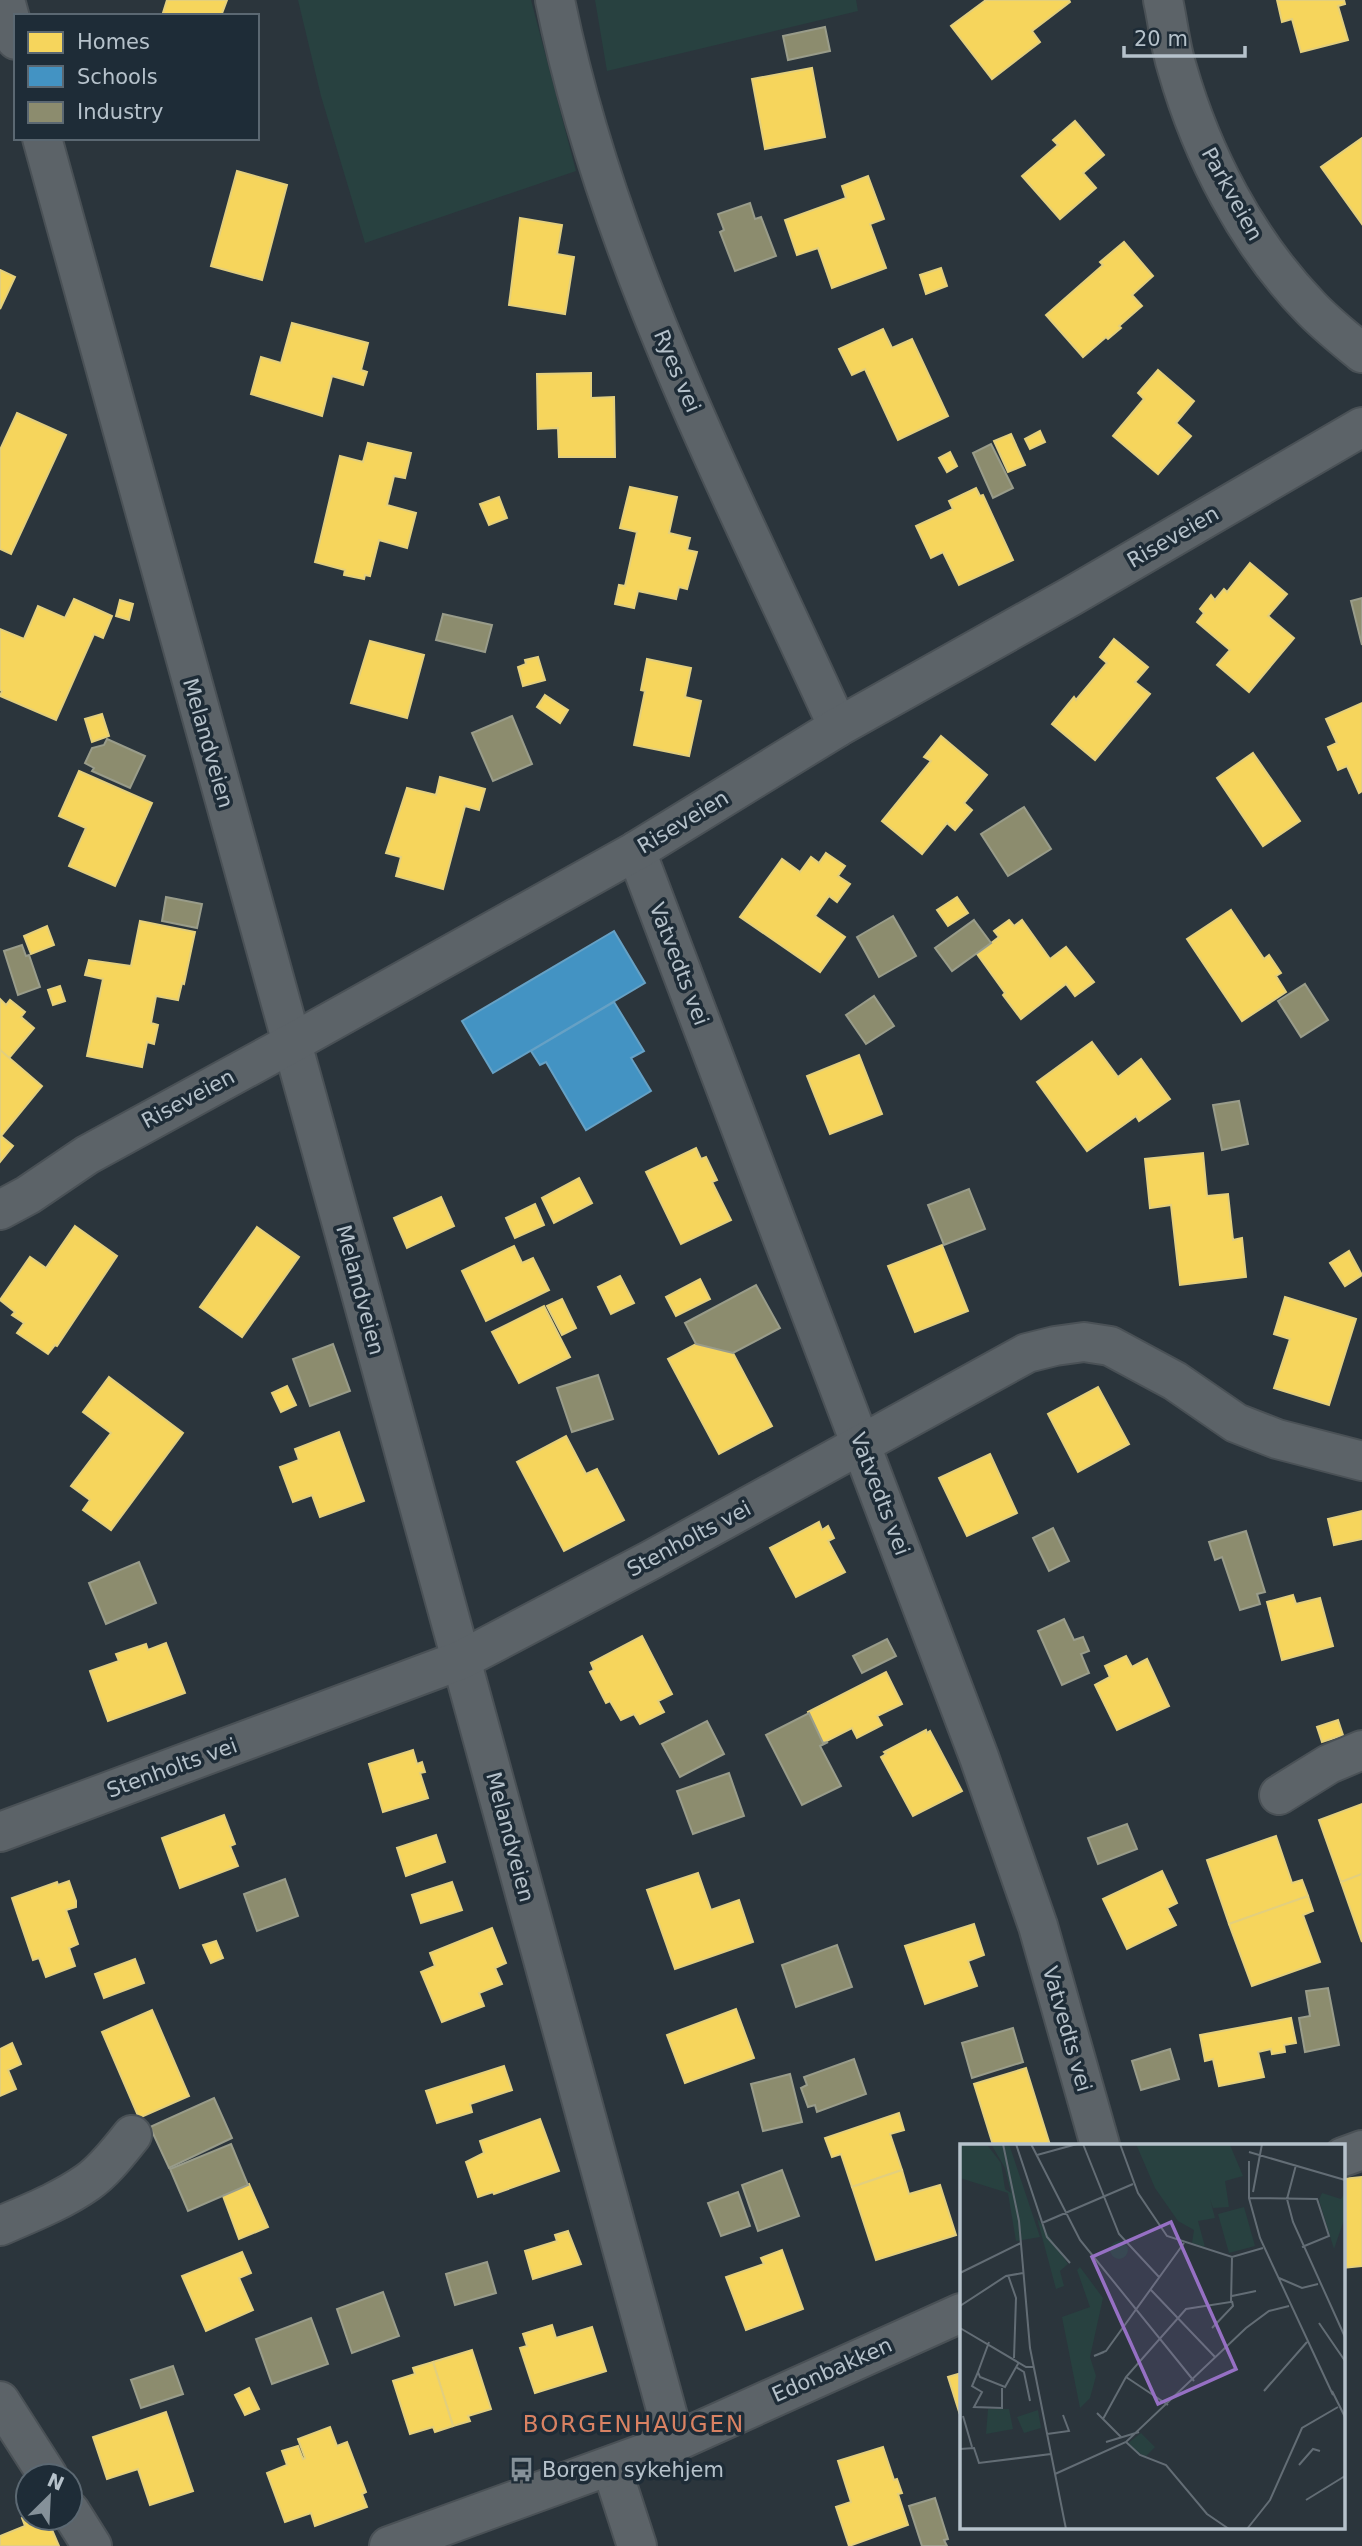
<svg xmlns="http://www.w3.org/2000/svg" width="1362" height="2546" viewBox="0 0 1362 2546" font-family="'DejaVu Sans',sans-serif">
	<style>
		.green { fill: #284140 }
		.homes { fill: #f6d55c; stroke: #e3cf7d; stroke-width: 2 }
		.schools { fill: #4393c3; stroke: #66a1c5; stroke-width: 2 }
		.industry { fill: #8c8c6e; stroke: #999c8a; stroke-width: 2 }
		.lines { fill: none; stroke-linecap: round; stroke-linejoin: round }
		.minor-casing { stroke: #4a5156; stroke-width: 42 }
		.minor { stroke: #5c6368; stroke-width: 38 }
		.labels { text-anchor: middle; stroke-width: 7; stroke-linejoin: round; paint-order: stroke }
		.street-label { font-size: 21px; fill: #b6c2cb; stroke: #1e2c37 }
		.poi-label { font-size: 21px; fill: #b6c2cb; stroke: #1e2c37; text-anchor: start }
		.neighbourhood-label { font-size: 23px; letter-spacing: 2px; fill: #d98263; stroke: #1e2c37 }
		.inset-road { fill: none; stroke: #636d75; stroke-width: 2 }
		.view { fill: #9670c4; fill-opacity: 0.15; stroke: #9670c4; stroke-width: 3.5 }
		.inset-edge { fill: none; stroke: #b6c2cb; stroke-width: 3.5 }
	</style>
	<rect width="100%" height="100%" fill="#2b353c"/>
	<g class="green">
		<polygon points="298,0 531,0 576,171 365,243 321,96"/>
		<polygon points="595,0 856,0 858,11 607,71"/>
	</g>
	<g class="homes">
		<polygon points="167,0 227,0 221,16 162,16"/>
		<polygon points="986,0 1069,0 1070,2 1032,31 1040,42 992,79 951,26"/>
		<polygon points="1277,0 1344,0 1345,4 1338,6 1348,40 1301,52 1292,19 1282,22"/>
		<polygon points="812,68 825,137 765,149 752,79"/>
		<polygon points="1075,121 1104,155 1083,173 1096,188 1060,219 1022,176 1058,145 1053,140"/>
		<polygon points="1362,138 1362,224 1321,167"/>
		<polygon points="237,171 287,185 262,280 211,266"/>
		<polygon points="868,176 884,219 870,224 886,268 832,288 818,248 797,255 785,220 846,198 842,186"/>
		<polygon points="520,218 562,225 557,254 574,257 565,314 509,305"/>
		<polygon points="1124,242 1153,276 1132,295 1142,306 1119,326 1121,328 1108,339 1106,337 1083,357 1046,315 1103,265 1100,262"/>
		<polygon points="941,268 947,286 926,294 920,275"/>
		<polygon points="0,270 15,277 0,309"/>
		<polygon points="292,323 368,343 361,370 367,372 363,385 332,376 322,416 251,394 261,357 281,363"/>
		<polygon points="883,329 892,348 912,339 948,416 898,440 865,369 852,375 839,349"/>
		<polygon points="1158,370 1194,401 1176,423 1191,436 1158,474 1113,436 1144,399 1138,393"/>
		<polygon points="591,373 591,398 614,397 615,457 559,457 558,428 538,429 537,374"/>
		<polygon points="17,413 66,435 11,554 0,549 0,450"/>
		<polygon points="1040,431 1045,442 1030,449 1025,439"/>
		<polygon points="1011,434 1025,465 1008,472 994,441"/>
		<polygon points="368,443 411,453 405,478 394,476 387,505 416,513 407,548 379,540 370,576 365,575 364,579 344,575 345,570 315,562 340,456 363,462"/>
		<polygon points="950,452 957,466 947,472 939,458"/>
		<polygon points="630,487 677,497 669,533 690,538 687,550 697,552 687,589 679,587 676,599 638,591 634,608 615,604 619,585 625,586 637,532 620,528"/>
		<polygon points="976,488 980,496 983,495 1013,560 959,585 943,552 931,558 916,526 953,509 949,501"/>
		<polygon points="499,497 507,518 489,525 480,504"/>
		<polygon points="1250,563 1287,594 1268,616 1294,638 1249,692 1217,665 1230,650 1197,622 1204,613 1200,609 1211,595 1215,600 1224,589 1227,592"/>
		<polygon points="74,599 112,616 103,638 94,634 56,720 0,696 2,691 0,690 0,629 24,639 38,606 65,618"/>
		<polygon points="120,600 133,604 129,620 116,616"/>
		<polygon points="1114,639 1148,667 1135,682 1150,694 1095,760 1052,724 1074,697 1076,700 1107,663 1100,657"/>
		<polygon points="370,641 424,655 407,718 351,703"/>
		<polygon points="538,657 545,680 523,686 518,667 526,664 525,660"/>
		<polygon points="647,659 691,668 685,697 701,701 689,756 634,745 645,691 641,690"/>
		<polygon points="545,695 568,710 560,723 537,707"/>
		<polygon points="1362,703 1362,791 1359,793 1347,766 1338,770 1328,747 1337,743 1326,719"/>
		<polygon points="102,714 109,736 92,742 85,719"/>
		<polygon points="941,736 987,775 964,803 972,810 955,830 947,823 922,854 882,821 931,761 924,757"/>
		<polygon points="1253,753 1300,821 1263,846 1217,778"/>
		<polygon points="79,771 152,803 115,886 69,866 86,828 59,816"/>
		<polygon points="440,777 485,789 479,810 465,806 443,889 396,876 401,857 386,853 407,788 436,795"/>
		<polygon points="826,853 845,866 838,876 850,884 837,902 829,896 815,916 845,937 820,972 740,917 782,859 800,872 811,857 819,863"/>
		<polygon points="957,897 968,913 948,926 937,910"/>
		<polygon points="1231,910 1264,959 1269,955 1281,973 1276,976 1286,992 1242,1021 1187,939"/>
		<polygon points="1009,920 1014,926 1022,920 1050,959 1066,947 1094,982 1075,996 1066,984 1021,1019 1003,995 1005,993 977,954 999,937 994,931"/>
		<polygon points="140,921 195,932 184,984 182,983 178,1000 156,996 151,1023 158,1025 154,1044 147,1042 142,1067 87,1056 103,979 85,975 89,960 131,966"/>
		<polygon points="47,926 54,945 31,954 24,936"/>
		<polygon points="60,986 65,1001 53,1005 48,990"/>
		<polygon points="0,999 6,1005 10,1000 25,1012 21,1017 34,1028 9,1058 0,1050"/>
		<polygon points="1092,1042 1118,1077 1141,1059 1170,1099 1139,1121 1136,1116 1087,1151 1037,1082"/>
		<polygon points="0,1050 42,1086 1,1136 13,1146 0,1162"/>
		<polygon points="859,1055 882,1114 830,1134 807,1076"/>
		<polygon points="696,1148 701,1159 706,1157 717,1180 712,1182 731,1220 681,1244 646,1172"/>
		<polygon points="1203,1153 1207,1196 1228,1194 1233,1240 1242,1238 1246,1277 1180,1285 1171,1205 1150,1208 1145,1159"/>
		<polygon points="579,1178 592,1203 554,1223 542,1198"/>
		<polygon points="441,1197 454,1226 407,1248 394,1218"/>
		<polygon points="535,1204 544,1225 515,1238 506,1218"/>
		<polygon points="75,1226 117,1256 57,1346 55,1345 48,1354 17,1333 24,1323 12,1315 15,1312 0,1300 30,1257 46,1268"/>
		<polygon points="257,1227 299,1257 242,1337 200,1307"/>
		<polygon points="942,1245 968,1311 915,1332 888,1266"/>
		<polygon points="514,1246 522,1263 533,1258 549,1290 486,1321 462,1271"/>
		<polygon points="1349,1251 1362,1275 1345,1286 1330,1263"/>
		<polygon points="620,1276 634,1303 611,1314 598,1287"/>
		<polygon points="700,1279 710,1299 676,1316 666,1297"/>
		<polygon points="1285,1297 1356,1319 1329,1405 1274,1388 1290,1339 1274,1334"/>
		<polygon points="562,1299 576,1328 562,1335 547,1306"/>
		<polygon points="544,1306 570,1357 519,1383 492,1332"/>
		<polygon points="696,1344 733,1353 772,1426 719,1454 668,1359"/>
		<polygon points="109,1377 183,1433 111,1530 83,1510 90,1500 71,1486 111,1433 83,1412"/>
		<polygon points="287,1386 296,1405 281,1412 272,1393"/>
		<polygon points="1098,1387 1129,1444 1078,1472 1048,1414"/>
		<polygon points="339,1432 364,1501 320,1517 312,1495 293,1502 280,1467 299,1460 295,1449"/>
		<polygon points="566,1436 586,1474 597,1469 624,1520 564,1551 517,1462"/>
		<polygon points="990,1454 1017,1513 967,1536 939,1478"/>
		<polygon points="1362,1511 1362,1539 1334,1545 1328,1519"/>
		<polygon points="819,1522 822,1530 828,1526 834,1538 828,1541 845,1572 796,1597 770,1548"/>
		<polygon points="1293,1595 1296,1604 1320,1598 1333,1646 1282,1660 1267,1602"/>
		<polygon points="642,1636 672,1694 658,1701 664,1712 640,1724 634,1714 621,1720 610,1701 606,1703 590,1672 594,1670 591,1663"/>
		<polygon points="166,1643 185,1693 108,1721 90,1671 119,1661 116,1654 146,1644 148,1650"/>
		<polygon points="1126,1656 1132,1667 1147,1659 1169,1706 1117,1730 1095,1685 1110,1677 1105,1666"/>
		<polygon points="886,1672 902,1704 877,1716 882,1725 857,1738 852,1728 823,1743 808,1712"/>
		<polygon points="1338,1720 1343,1735 1322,1742 1317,1727"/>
		<polygon points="926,1730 927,1733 930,1731 962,1791 913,1816 881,1757 886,1754 884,1752"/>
		<polygon points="413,1750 417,1764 422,1762 425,1772 420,1773 428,1798 383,1812 369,1764"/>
		<polygon points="1362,1804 1362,1874 1341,1882 1319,1820"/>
		<polygon points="224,1815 235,1844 230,1846 238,1866 180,1888 162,1838"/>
		<polygon points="436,1835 445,1862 406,1876 397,1848"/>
		<polygon points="1276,1836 1292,1883 1302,1880 1308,1896 1229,1924 1207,1860"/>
		<polygon points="1162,1871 1177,1903 1167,1908 1176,1925 1127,1949 1103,1899"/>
		<polygon points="698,1873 711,1910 739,1900 753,1942 675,1969 647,1890"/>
		<polygon points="1362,1874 1362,1942 1341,1882"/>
		<polygon points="69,1881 76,1901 76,1907 66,1910 78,1944 69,1948 75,1966 46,1977 39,1958 33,1960 12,1898 57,1882 58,1885"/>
		<polygon points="452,1882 462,1910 421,1923 412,1895"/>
		<polygon points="1308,1896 1313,1911 1303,1915 1320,1962 1252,1986 1229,1924"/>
		<polygon points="974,1924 984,1955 968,1961 977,1986 925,2004 905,1946"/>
		<polygon points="492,1928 506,1963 495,1968 502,1984 479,1993 484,2006 442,2022 421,1972 435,1966 430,1953"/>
		<polygon points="216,1941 223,1958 211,1963 203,1945"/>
		<polygon points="135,1959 144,1983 104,1998 95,1974"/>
		<polygon points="736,2009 754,2058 685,2083 667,2035"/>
		<polygon points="152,2010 189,2096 139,2118 102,2032"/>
		<polygon points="1291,2018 1296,2043 1284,2045 1285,2052 1272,2054 1271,2049 1258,2052 1264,2077 1219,2086 1213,2059 1205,2061 1200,2035"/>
		<polygon points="12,2043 21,2064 8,2070 16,2089 0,2096 0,2049"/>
		<polygon points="504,2066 512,2090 470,2104 472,2112 437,2123 426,2091"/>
		<polygon points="1026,2068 1050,2145 993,2145 974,2084"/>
		<polygon points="899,2113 904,2130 890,2134 902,2170 852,2187 841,2154 832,2157 825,2138"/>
		<polygon points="540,2119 559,2171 494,2194 493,2192 478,2197 466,2162 484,2153 480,2141"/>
		<polygon points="902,2170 909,2194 940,2185 956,2235 876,2260 852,2187"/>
		<polygon points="1362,2177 1362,2266 1343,2268 1343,2179"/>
		<polygon points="249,2184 268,2227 239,2239 223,2196"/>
		<polygon points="568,2231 581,2264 533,2279 525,2251 557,2241 555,2235"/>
		<polygon points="782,2250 803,2309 746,2330 726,2277 764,2264 761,2258"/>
		<polygon points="242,2252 251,2273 239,2278 253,2310 206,2331 182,2276"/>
		<polygon points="552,2325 556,2338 592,2327 606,2371 535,2393 520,2348 527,2346 523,2334"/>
		<polygon points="472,2350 491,2409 468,2416 470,2421 453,2426 433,2362"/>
		<polygon points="433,2362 453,2426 435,2432 433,2427 410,2434 393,2381 415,2374 413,2368"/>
		<polygon points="961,2373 961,2418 948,2377"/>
		<polygon points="249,2388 259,2409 245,2415 235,2395"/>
		<polygon points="166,2412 193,2491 150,2505 138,2469 107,2479 93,2437"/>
		<polygon points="330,2427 337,2446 347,2442 366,2492 362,2494 367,2507 315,2526 311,2513 285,2522 267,2473 287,2465 282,2451 298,2446 303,2459 305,2458 298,2439"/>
		<polygon points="883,2447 894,2480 897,2479 902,2493 898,2494 908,2525 849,2546 836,2507 851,2502 838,2461"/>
		<polygon points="28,2515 28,2518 47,2518 59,2546 0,2546 0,2536 25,2526 22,2518"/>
	</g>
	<g class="schools">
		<polygon points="614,931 645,983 493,1073 462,1021"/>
		<polygon points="614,1002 644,1051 631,1058 651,1091 586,1130 546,1062 540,1065 531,1051"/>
	</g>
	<g class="industry">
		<polygon points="825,27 830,51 788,60 783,36"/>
		<polygon points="750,203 755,219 761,217 776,256 735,271 720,232 724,230 718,214"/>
		<polygon points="991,444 1013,488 993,498 973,453"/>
		<polygon points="1362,598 1362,645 1351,601"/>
		<polygon points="443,614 492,625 485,652 436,640"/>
		<polygon points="512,716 532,764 493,781 472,733"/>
		<polygon points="107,739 145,756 130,788 92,771 94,768 85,763 92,748 104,745"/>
		<polygon points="1024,807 1051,849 1008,876 981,834"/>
		<polygon points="166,897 202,904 197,928 162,921"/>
		<polygon points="893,916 916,956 879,977 857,937"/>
		<polygon points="974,920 991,943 952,971 935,948"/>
		<polygon points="22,945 26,956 29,955 40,987 18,995 4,951"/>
		<polygon points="1305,984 1328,1020 1301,1037 1278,1001"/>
		<polygon points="874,996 894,1026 866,1044 846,1015"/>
		<polygon points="1239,1101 1248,1144 1222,1150 1213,1105"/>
		<polygon points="969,1189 985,1229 944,1245 928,1205"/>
		<polygon points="756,1285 780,1328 733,1353 696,1344 685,1323"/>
		<polygon points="333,1344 350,1391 310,1406 293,1359"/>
		<polygon points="598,1375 613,1419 572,1432 557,1388"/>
		<polygon points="1053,1528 1069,1561 1049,1571 1033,1538"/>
		<polygon points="1246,1531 1265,1592 1257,1594 1260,1604 1240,1610 1222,1557 1215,1560 1209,1542"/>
		<polygon points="139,1562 156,1603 106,1624 89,1583"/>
		<polygon points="1064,1619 1074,1640 1083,1637 1089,1651 1081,1654 1089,1673 1062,1685 1038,1631"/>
		<polygon points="887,1639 896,1656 862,1673 853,1656"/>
		<polygon points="809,1713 823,1743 828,1742 820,1746 841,1786 802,1805 766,1735"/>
		<polygon points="707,1721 724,1754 680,1777 662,1744"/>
		<polygon points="729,1773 744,1816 693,1834 677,1791"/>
		<polygon points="1127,1824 1137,1849 1098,1864 1088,1838"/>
		<polygon points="285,1879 298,1916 257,1931 244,1894"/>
		<polygon points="837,1945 852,1987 796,2007 782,1965"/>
		<polygon points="1328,1988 1339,2045 1305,2052 1299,2018 1310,2016 1306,1991"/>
		<polygon points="1013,2028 1023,2062 972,2078 962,2043"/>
		<polygon points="1170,2049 1179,2079 1141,2090 1132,2061"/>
		<polygon points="854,2059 866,2094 817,2112 815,2105 808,2107 801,2088 807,2085 804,2077"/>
		<polygon points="790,2074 802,2122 763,2131 751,2084"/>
		<polygon points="214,2098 232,2138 169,2168 150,2127"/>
		<polygon points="231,2144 248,2185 188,2211 170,2169"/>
		<polygon points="782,2170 799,2216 758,2231 742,2185"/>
		<polygon points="738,2192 750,2226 721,2236 708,2203"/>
		<polygon points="487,2262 496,2293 455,2305 446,2274"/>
		<polygon points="383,2292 399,2336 352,2353 337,2309"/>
		<polygon points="311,2318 328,2364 272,2384 256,2339"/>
		<polygon points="173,2366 183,2394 141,2408 131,2380"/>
		<polygon points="935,2498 948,2539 944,2540 947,2546 922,2546 909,2506"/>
	</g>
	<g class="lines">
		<defs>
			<g id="minor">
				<polyline points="5,0 16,40"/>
				<path d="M555,0c52,256 176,491 283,727"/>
				<path d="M1163,0c5,22 7,46 14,68 25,87 70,174 133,239 16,17 34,31 52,46"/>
				<polyline points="42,138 345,1235 675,2442"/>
				<polyline points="636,851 979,1757 1038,1926 1100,2145"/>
				<polyline points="0,1210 28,1195 87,1155 292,1043 636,851 838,727 1070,597 1362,427"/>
				<polyline points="1279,1795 1329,1764 1362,1750"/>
				<polyline points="0,1832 461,1660 651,1560 1027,1353 1055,1346 1084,1342 1110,1346 1175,1381 1236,1423 1277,1439 1362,1461"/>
				<polyline points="1343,2157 1362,2150"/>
				<path d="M0,2226c30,-13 61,-25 88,-44 17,-12 31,-31 44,-47"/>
				<polyline points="0,2401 48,2476"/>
				<polyline points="611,2466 637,2546"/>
				<polyline points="70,2511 92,2546"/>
				<polyline points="389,2546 675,2442 961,2313"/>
			</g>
		</defs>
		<use href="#minor" class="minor-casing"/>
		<use href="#minor" class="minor"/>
	</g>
	<defs>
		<symbol id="bus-bare" viewBox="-9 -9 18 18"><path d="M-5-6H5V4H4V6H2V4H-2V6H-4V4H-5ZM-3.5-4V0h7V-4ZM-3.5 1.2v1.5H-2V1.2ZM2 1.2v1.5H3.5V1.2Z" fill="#859199" stroke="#1e2c37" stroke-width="2.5" paint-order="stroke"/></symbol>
	</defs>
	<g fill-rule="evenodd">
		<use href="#bus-bare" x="504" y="2452" width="35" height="35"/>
	</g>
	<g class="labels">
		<g class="street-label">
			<text transform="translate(1232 194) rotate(61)" y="7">Parkveien</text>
			<text transform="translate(677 371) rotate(67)" y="7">Ryes vei</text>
			<text transform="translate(1173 537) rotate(-30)" y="7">Riseveien</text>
			<text transform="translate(208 743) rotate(74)" y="7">Melandveien</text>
			<text transform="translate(683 822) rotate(-31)" y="7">Riseveien</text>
			<text transform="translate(679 964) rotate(69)" y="7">Vatvedts vei</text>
			<text transform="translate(188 1099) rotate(-28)" y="7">Riseveien</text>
			<text transform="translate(360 1290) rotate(75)" y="7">Melandveien</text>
			<text transform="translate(880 1494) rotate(69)" y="7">Vatvedts vei</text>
			<text transform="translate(689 1539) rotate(-28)" y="7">Stenholts vei</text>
			<text transform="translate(172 1768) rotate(-20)" y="7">Stenholts vei</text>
			<text transform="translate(510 1837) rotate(75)" y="7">Melandveien</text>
			<text transform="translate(1067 2029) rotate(74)" y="7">Vatvedts vei</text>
			<text transform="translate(832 2370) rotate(-24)" y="7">Edonbakken</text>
		</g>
		<g class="poi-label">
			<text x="542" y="2477">Borgen sykehjem</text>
		</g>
		<g class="neighbourhood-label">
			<text x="634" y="2432">BORGENHAUGEN</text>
		</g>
	</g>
	<g transform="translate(960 2144)">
		<rect width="385" height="385" fill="#2b353c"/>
		<path d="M0,0l28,2 13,17 4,26 6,4 -6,-25 -14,-24h18l31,93 -24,4 -8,-48 -48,-15zM176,0l94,1 13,31 -18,5 4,26 -16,1 -3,-9 5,19 -17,3 7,26 -13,-4 2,-13 -16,-9 -23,-33zM385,48v25l-11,32 -15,-49 3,-7 19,6zM284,63l11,39 -26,7 -11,-39zM77,74l31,46 -8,7 4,15 -8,3zM150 106a9 9 0 1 1 18 0a9 9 0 1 1-18 0ZM120,123l23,31 -13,59 6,19 -6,22 -10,10 -18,-91 28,-10 -13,-37zM28,265h21l4,20 -27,5zM78,266l3,18 -17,5 -7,-16zM181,289l14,14 -10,10 -18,-13z" fill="#284140"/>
		<path class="inset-road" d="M43,0l16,77 11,127 36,181M56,0l31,93 23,26M71,0l49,96 114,141M123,0l36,90 40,43M160,0l18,49 29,43 65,21 31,-9M289,8l96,28M77,11l40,-11M289,17v37l11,40 73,157M336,21l-9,34 6,23 52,115M293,48l9,-48M289,54l68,1 12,37 -27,11M82,79l91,-39M0,129l61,-30M48,131l8,23 -2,60M319,134l23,10 16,-4M191,146l64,67M272,152l24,-5M0,162l46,-30 17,-3M359,179l26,38M0,184l66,39h8M252,184l21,-22 -1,-5M29,198l-11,30 2,5 25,10 14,-25M144,208l-10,4 12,-5 78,-108M56,223l8,5 6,29M18,228l-6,14 10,6 -8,15 28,1v-20M166,233l42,28M304,247l43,-49M372,247l13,26M137,269l24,24M3,272l9,31M143,275l23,-42 60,-68 45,-7 1,-45M87,290l22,-3 -6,-16M146,298l33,-10M166,298l14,13 26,10 41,49 22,15M0,305l14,-1 5,15 72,-9M339,321l14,-16 7,2M95,330l71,-32 120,-114 23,-17 20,-5M346,356l39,-24M287,385l23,-29 32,-72 36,-21"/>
		<path class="view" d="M211,78l65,147 -78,35 -66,-147z"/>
		<rect width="385" height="385" class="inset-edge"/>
	</g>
	<rect x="14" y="14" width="245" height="126" fill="#1e2c37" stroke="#5b6872" stroke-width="2"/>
	<rect x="28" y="32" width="35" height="21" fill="#f6d55c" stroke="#5b6872" stroke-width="2"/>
	<text x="77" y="49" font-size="21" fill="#b6c2cb">Homes</text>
	<rect x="28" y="66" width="35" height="21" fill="#4393c3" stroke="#5b6872" stroke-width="2"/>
	<text x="77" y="84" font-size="21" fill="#b6c2cb">Schools</text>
	<rect x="28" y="102" width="35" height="21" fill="#8c8c6e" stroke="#5b6872" stroke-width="2"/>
	<text x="77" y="119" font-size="21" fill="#b6c2cb">Industry</text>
	<g transform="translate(49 2497) rotate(24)"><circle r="33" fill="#1e2c37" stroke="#5b6872" stroke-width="2"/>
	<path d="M0-5L12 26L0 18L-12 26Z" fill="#859199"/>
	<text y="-10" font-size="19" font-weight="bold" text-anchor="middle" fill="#b6c2cb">N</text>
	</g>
	<path d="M1124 46v10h121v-10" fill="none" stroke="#b6c2cb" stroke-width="3.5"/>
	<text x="1134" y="46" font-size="21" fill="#b6c2cb" stroke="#1e2c37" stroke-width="5" paint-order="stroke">20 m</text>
</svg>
